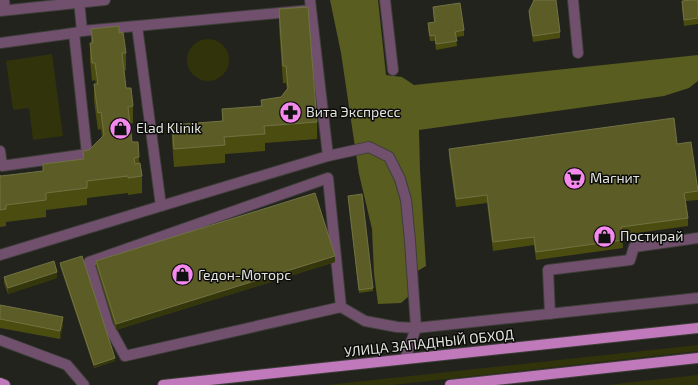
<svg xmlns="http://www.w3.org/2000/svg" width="698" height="385" viewBox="0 0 698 385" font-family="'Exo 2',sans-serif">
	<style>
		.green { fill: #31330a }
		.forest { fill: #595d1f }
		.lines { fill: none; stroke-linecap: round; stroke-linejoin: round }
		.minor-casing { stroke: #3e3e39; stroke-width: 12 }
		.major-casing { stroke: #3e3e39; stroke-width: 12 }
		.minor { stroke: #71506e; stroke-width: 10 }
		.major { stroke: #c07abb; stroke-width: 10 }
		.wall { fill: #4b4d10 }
		.shaded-wall { fill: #34360c }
		.building { fill: #5c5d26; stroke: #717243 }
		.labels { text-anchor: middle; stroke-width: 3; stroke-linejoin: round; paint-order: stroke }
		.poi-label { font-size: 14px; fill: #e3e3e0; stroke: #0c0c0a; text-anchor: start }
		.street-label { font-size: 14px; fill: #e3e3e0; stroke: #0c0c0a }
	</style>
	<rect width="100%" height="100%" fill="#23231e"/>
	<g class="green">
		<circle cx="208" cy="60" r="21"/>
		<polygon points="52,54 63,136 33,140 29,108 13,110 6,61"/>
		<polygon points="698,345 698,351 393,385 327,385"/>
		<polygon points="698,375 698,385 607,385"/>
	</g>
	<polygon class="forest" points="330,0 378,0 386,75 402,77 414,85 698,55 698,81 689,88 664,96 419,130 420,170 426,266 409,276 409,296 401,303 378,304 374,274 372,229 359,174 341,53"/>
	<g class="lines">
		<defs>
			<g id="minor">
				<polyline points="4,0 5,10"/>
				<polyline points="79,0 82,31"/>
				<polyline points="310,0 328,156"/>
				<polyline points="385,0 393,70"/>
				<polyline points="573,0 578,53"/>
				<polyline points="0,11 105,0"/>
				<polyline points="0,43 74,33 82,31 311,10"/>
				<polyline points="0,151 2,166 87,154 74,33"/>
				<polyline points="161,206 328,156 369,147 389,157 400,179 406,200 410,241 416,328 405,359"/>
				<polyline points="0,255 161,206 137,26"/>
				<polyline points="341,307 328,178 89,262 108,325 125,356 341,307 365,321 397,327 416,328 698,298"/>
				<polyline points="550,314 548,270 630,260 634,247 698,238"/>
				<polyline points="0,340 67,365 84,385"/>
			</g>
			<g id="major">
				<polyline points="0,383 5,385"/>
				<polyline points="163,385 698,328"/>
				<polyline points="450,385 698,358"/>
			</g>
		</defs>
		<use href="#minor" class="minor-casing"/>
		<use href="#major" class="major-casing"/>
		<use href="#minor" class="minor"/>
		<use href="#major" class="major"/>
	</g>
	<g class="wall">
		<polygon points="698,0 698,24 684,26 682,7 682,1"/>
		<polygon points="433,7 464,30 464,36 456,37 457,46 436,50 435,41 430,41 428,29 428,23 434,22 433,13"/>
		<polygon points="279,9 317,122 317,139 265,143 265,151 225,154 225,163 174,167 172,142 172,125 222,121 222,109 261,106 261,100 281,97 287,90 286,83 283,83 279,27"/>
		<polygon points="529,11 560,32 560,38 533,42 529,17"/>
		<polygon points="91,29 119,33 126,53 126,70 124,71 126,88 133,106 133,123 130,124 132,142 139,157 139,163 142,176 142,193 128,195 128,193 87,198 87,205 46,210 46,217 6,222 6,226 0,227 0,175 1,176 43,171 43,164 83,160 83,151 89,150 102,137 101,129 98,130 94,101 94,84 96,84 95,80 92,81 90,60 90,43 91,43"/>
		<polygon points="677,144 698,191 698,200 686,201 688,218 688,226 622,235 623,248 536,260 534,245 493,251 487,203 456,207 449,157 449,149"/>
		<polygon points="348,196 373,288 373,291 359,293"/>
		<polygon points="96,261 335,262 116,330 96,266"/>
		<polygon points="60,263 115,361 94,368 60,266"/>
		<polygon points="4,277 57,278 8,294 4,283"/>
		<polygon points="0,305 63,326 60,339 0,328"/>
	</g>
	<g class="shaded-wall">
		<polygon points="335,256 335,262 116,330 116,324"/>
		<polygon points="57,272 57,278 8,294 8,288"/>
		<polygon points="63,317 63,326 60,339 60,331"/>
		<polygon points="115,358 115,361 94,368 94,365"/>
	</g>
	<g class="building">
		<polygon points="534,0 556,0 560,32 533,36 529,11"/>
		<polygon points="691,0 698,0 698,18 684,20 682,1"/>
		<polygon points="460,3 464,30 455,32 457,41 436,44 435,35 430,36 428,23 435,22 433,7"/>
		<polygon points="308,7 317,122 264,126 265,134 224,137 225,145 174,149 172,125 223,121 222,109 262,106 261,100 281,97 288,88 286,66 283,66 279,9"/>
		<polygon points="119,26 119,33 123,32 126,53 122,53 126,88 131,88 133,106 128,107 132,142 138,142 139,157 134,158 135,164 140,163 142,176 128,178 128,176 87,181 87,188 46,193 46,200 6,205 6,209 0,210 0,175 1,176 43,171 43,164 84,159 83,151 89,150 104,135 101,112 98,113 94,84 98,84 95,63 92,63 90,43 93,43 91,29"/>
		<polygon points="674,118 677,144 691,142 698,191 684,193 688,218 621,227 623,240 536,252 534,237 493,242 487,195 456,199 449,149"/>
		<polygon points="315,193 335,256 116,324 96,261"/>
		<polygon points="362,194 373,288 359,290 348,196"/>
		<polygon points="82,256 115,358 94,365 60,263"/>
		<polygon points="54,261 57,272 8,288 4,277"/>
		<polygon points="0,305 63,317 60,331 0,319"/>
	</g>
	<defs>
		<symbol id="pharmacy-disc" viewBox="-11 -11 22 22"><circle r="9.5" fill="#f589ee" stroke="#0c0c0a"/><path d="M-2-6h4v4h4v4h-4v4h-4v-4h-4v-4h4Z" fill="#111"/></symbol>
		<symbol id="shop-disc" viewBox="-11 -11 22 22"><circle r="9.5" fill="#f589ee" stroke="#0c0c0a"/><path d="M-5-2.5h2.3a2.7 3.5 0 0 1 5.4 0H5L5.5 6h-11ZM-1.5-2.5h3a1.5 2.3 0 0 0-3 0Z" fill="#111"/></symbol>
		<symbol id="supermarket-disc" viewBox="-11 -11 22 22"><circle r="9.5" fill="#f589ee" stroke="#0c0c0a"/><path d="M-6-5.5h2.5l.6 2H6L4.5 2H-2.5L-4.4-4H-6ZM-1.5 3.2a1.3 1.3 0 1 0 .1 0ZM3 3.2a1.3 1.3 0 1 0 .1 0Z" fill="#111"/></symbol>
	</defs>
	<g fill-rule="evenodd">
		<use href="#pharmacy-disc" x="278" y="100" width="25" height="25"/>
		<use href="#shop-disc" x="108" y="116" width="25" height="25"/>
		<use href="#supermarket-disc" x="562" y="166" width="25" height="25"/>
		<use href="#shop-disc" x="592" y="224" width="25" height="25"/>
		<use href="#shop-disc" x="170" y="262" width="25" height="25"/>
	</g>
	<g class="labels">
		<g class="poi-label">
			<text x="306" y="117">Вита Экспресс</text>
			<text x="136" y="133">Elad Klinik</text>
			<text x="590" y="183">Магнит</text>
			<text x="620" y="241">Постирай</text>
			<text x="198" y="280">Гедон-Моторс</text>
		</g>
		<g class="street-label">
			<text transform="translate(429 343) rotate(-6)" y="5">УЛИЦА ЗАПАДНЫЙ ОБХОД</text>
		</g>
	</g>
</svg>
